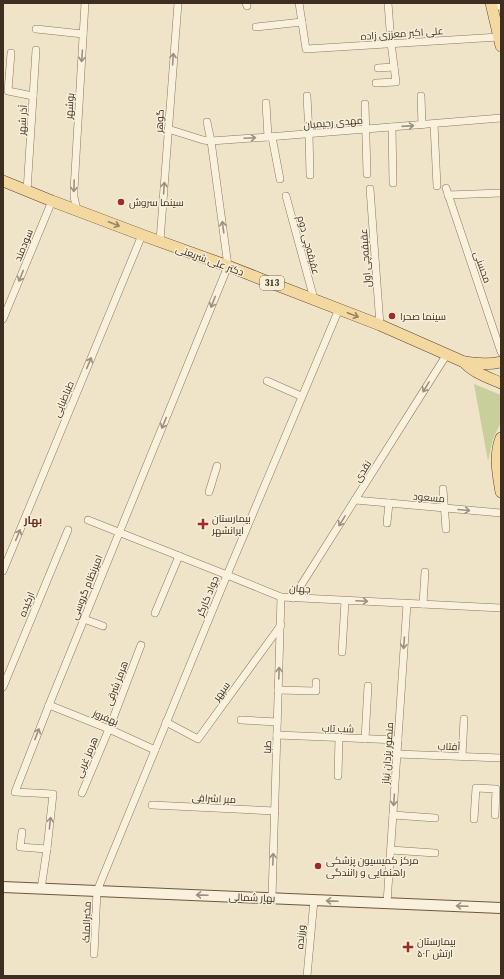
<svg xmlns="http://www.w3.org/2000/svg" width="504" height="979" viewBox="0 0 504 979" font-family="'Source Serif 4',Cairo,serif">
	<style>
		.green { fill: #c9cf9b }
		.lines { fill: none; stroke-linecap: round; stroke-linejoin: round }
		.street-casing { stroke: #8d765c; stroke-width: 8 }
		.secondary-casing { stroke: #6f573f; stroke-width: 12 }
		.primary-casing { stroke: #5b4430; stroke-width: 12 }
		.street { stroke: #faf1dc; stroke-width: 7 }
		.secondary { stroke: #faf1dc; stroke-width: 10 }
		.primary { stroke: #f3d9a0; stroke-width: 11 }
		.oneway { stroke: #9c907e }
		.oneway2 { stroke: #988460 }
		.poi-dot { fill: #9e2a2b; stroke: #f7eed8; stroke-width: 1.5 }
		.labels { text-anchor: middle; stroke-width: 3; stroke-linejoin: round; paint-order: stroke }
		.shield { fill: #f7eed8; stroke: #756857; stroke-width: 1 }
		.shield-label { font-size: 9px; font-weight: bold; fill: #3d2e20 }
		.street-label { font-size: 10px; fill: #3d2e20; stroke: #f7eed8 }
		.poi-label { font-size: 10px; fill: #3d2e20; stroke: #f7eed8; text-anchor: start }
		.neighbourhood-label { font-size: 11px; font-weight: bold; fill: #6b2e1e; stroke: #f7eed8 }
	</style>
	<rect width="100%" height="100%" fill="#f0e4c8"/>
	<polygon class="green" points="474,384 501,395 501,422 493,439 488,461"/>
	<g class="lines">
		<defs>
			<g id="street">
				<polyline points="246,3 247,6"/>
				<polyline points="299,3 306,49 499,37"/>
				<polyline points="492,7 501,6"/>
				<polyline points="256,27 302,22"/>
				<polyline points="36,29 83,34"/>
				<polyline points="11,53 8,91 33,96"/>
				<polyline points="378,68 394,67"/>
				<polyline points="376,83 396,82 391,43 388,3"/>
				<polyline points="307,96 309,134 310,175"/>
				<polyline points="421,96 422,125"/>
				<polyline points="266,103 268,137"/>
				<polyline points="365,104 367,174"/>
				<polyline points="434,124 437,186"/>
				<polyline points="392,127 393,183"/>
				<polyline points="168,129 203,140 211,141 268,137 501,118"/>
				<polyline points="272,137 280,179"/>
				<polyline points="446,188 501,352"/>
				<polyline points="370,189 380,325"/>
				<polyline points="27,191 36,50"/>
				<polyline points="448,195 501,193"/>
				<polyline points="286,196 314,299"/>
				<polyline points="77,210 74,197 74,190 85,3"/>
				<polyline points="160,241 178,3"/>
				<polyline points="3,319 52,201"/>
				<polyline points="267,381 301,396"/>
				<polyline points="443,489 446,529"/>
				<polyline points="209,492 217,466"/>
				<polyline points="355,500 501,513"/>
				<polyline points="88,520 227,575 281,597 501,608"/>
				<polyline points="387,523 389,503"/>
				<polyline points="3,571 142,235"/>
				<polyline points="293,598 447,354"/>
				<polyline points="423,604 425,572"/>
				<polyline points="155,613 179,556"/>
				<polyline points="84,619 103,626"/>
				<polyline points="342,652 345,601"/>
				<polyline points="3,687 68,530"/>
				<polyline points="278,690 316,691 316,682"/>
				<polyline points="49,705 109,729 155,750"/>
				<polyline points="241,720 277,722"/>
				<polyline points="166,722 198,739 281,625"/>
				<polyline points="277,735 398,740"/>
				<polyline points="365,739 368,686"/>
				<polyline points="397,754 501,758"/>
				<polyline points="462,756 464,719"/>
				<polyline points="338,776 339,738"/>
				<polyline points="82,793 109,729 141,645"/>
				<polyline points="152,805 275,811"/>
				<polyline points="393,815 435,818"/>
				<polyline points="474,819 476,788 496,789 495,815"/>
				<polyline points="22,832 20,847 47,849"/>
				<polyline points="391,850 435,853"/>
				<polyline points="41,889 47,849 53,794 15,792 49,705 228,266 211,141 207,122"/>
				<polyline points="272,898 281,597"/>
				<polyline points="387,903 407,604"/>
				<polyline points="94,954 97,891 227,575 339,309"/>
				<polyline points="307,976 314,900"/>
			</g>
			<polyline id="secondary" points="3,887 501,908"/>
			<g id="primary">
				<polyline points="491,3 501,46"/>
				<path d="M3,181l49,20 90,34 86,31 38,15 114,44 84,37c10,11 23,15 37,21"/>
				<path d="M464,362c12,2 25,3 37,0"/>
				<path d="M501,438c-7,18 -3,36 0,54"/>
			</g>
		</defs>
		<use href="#street" class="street-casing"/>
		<use href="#secondary" class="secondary-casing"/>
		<use href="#primary" class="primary-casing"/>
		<use href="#street" class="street"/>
		<use href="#secondary" class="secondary"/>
		<use href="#primary" class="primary"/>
	</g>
	<defs><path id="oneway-shaft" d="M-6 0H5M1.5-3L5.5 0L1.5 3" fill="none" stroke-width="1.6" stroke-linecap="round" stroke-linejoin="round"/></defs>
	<g class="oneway">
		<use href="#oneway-shaft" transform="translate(82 56) rotate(94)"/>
		<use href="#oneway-shaft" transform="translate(173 59) rotate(-86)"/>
		<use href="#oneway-shaft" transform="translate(408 126) rotate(-4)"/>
		<use href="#oneway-shaft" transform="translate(250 138) rotate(-3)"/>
		<use href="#oneway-shaft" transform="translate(74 186) rotate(92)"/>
		<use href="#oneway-shaft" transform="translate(164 188) rotate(-86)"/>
		<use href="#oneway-shaft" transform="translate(223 227) rotate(-98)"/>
		<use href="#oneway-shaft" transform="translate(21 276) rotate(112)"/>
		<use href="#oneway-shaft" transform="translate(213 302) rotate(112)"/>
		<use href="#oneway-shaft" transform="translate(89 363) rotate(-67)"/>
		<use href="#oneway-shaft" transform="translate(426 387) rotate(122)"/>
		<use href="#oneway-shaft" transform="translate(164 423) rotate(112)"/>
		<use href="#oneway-shaft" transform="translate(464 510) rotate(5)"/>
		<use href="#oneway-shaft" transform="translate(342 521) rotate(122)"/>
		<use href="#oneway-shaft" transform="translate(18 535) rotate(-67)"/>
		<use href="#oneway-shaft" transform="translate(362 601) rotate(3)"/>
		<use href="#oneway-shaft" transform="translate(404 643) rotate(94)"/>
		<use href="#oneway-shaft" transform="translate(279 673) rotate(-88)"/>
		<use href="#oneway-shaft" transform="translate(37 734) rotate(-69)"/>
		<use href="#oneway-shaft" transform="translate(394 800) rotate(94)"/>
		<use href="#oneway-shaft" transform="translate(50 823) rotate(-84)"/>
		<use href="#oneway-shaft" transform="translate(273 859) rotate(-88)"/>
		<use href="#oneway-shaft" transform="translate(202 895) rotate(-178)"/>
		<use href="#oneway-shaft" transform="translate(332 901) rotate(-178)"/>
		<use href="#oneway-shaft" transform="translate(462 906) rotate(-178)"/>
	</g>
	<g class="oneway2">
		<use href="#oneway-shaft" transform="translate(114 224) rotate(21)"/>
		<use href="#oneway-shaft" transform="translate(353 315) rotate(21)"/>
	</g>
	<g class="poi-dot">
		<circle cx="121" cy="202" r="4"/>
		<circle cx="392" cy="316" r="4"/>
		<path d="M201 518h4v4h4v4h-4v4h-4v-4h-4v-4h4z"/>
		<circle cx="318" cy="866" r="4"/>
		<path d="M406 941h4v4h4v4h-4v4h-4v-4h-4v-4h4z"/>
	</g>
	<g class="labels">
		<rect class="shield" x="260" y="276" width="24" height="14" rx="3"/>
		<g class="shield-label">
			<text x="272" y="286">313</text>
		</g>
		<g class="street-label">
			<text transform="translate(402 33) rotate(-4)" y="4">علی اکبر معززی زاده</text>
			<text transform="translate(69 106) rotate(-86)" y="4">بوشهر</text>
			<text transform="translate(22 120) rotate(-86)" y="4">آذر شهر</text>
			<text transform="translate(159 121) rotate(-86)" y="4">گوهر</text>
			<text transform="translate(333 122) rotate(-5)" y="4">مهدی رحیمیان</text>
			<text transform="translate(23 245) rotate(-68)" y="4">سودمند</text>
			<text transform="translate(309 245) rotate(75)" y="4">عقیقه‌چی دوم</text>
			<text transform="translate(365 258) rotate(-94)" y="4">عقیقه‌چی اول</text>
			<text transform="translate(210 260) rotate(20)" y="4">دکتر علی شریعتی</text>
			<text transform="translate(483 267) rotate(71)" y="4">محسنی</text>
			<text transform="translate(63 399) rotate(-67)" y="4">طباطبایی</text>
			<text transform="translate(362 471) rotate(-58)" y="4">نقدی</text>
			<text transform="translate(429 497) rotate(5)" y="4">مسعود</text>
			<text transform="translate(86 587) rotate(-68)" y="4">امیرنظام گروسی</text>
			<text transform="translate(300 588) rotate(3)" y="4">جهان</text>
			<text transform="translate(207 596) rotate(-68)" y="4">جواد کارگر</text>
			<text transform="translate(26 604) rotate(-68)" y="4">ارکیده</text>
			<text transform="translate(116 683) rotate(-69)" y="4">هرمز شرقی</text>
			<text transform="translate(221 691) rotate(-54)" y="4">سپهر</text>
			<text transform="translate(106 717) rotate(23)" y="4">بهفروز</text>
			<text transform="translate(338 728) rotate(2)" y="4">شب تاب</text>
			<text transform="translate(449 746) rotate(2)" y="4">آفتاب</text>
			<text transform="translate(267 747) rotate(-88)" y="4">طبا</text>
			<text transform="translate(387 753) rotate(-86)" y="4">منصور یزدان نیاز</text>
			<text transform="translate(86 757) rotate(-67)" y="4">هرمز غربی</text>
			<text transform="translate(214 798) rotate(3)" y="4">میر اشراقی</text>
			<text transform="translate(252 897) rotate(2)" y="4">بهار شمالی</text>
			<text transform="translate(86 922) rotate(-88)" y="4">مخبرالملک</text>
			<text transform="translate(300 937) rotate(-85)" y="4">ورزنده</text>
		</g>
		<g class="poi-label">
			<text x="129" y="206">سینما سروش</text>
			<text x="400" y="320">سینما صحرا</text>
			<text x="212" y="522">بیمارستان<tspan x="212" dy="12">ایرانشهر</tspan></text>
			<text x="326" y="864">مرکز کمیسیون پزشکی<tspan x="326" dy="12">راهنمایی و رانندگی</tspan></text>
			<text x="417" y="945">بیمارستان<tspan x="417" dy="12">۵۰۲ ارتش</tspan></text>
		</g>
		<g class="neighbourhood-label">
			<text x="33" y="524">بهار</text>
		</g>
	</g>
	<rect width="504" height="979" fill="none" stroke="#3d2e20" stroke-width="8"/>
</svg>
